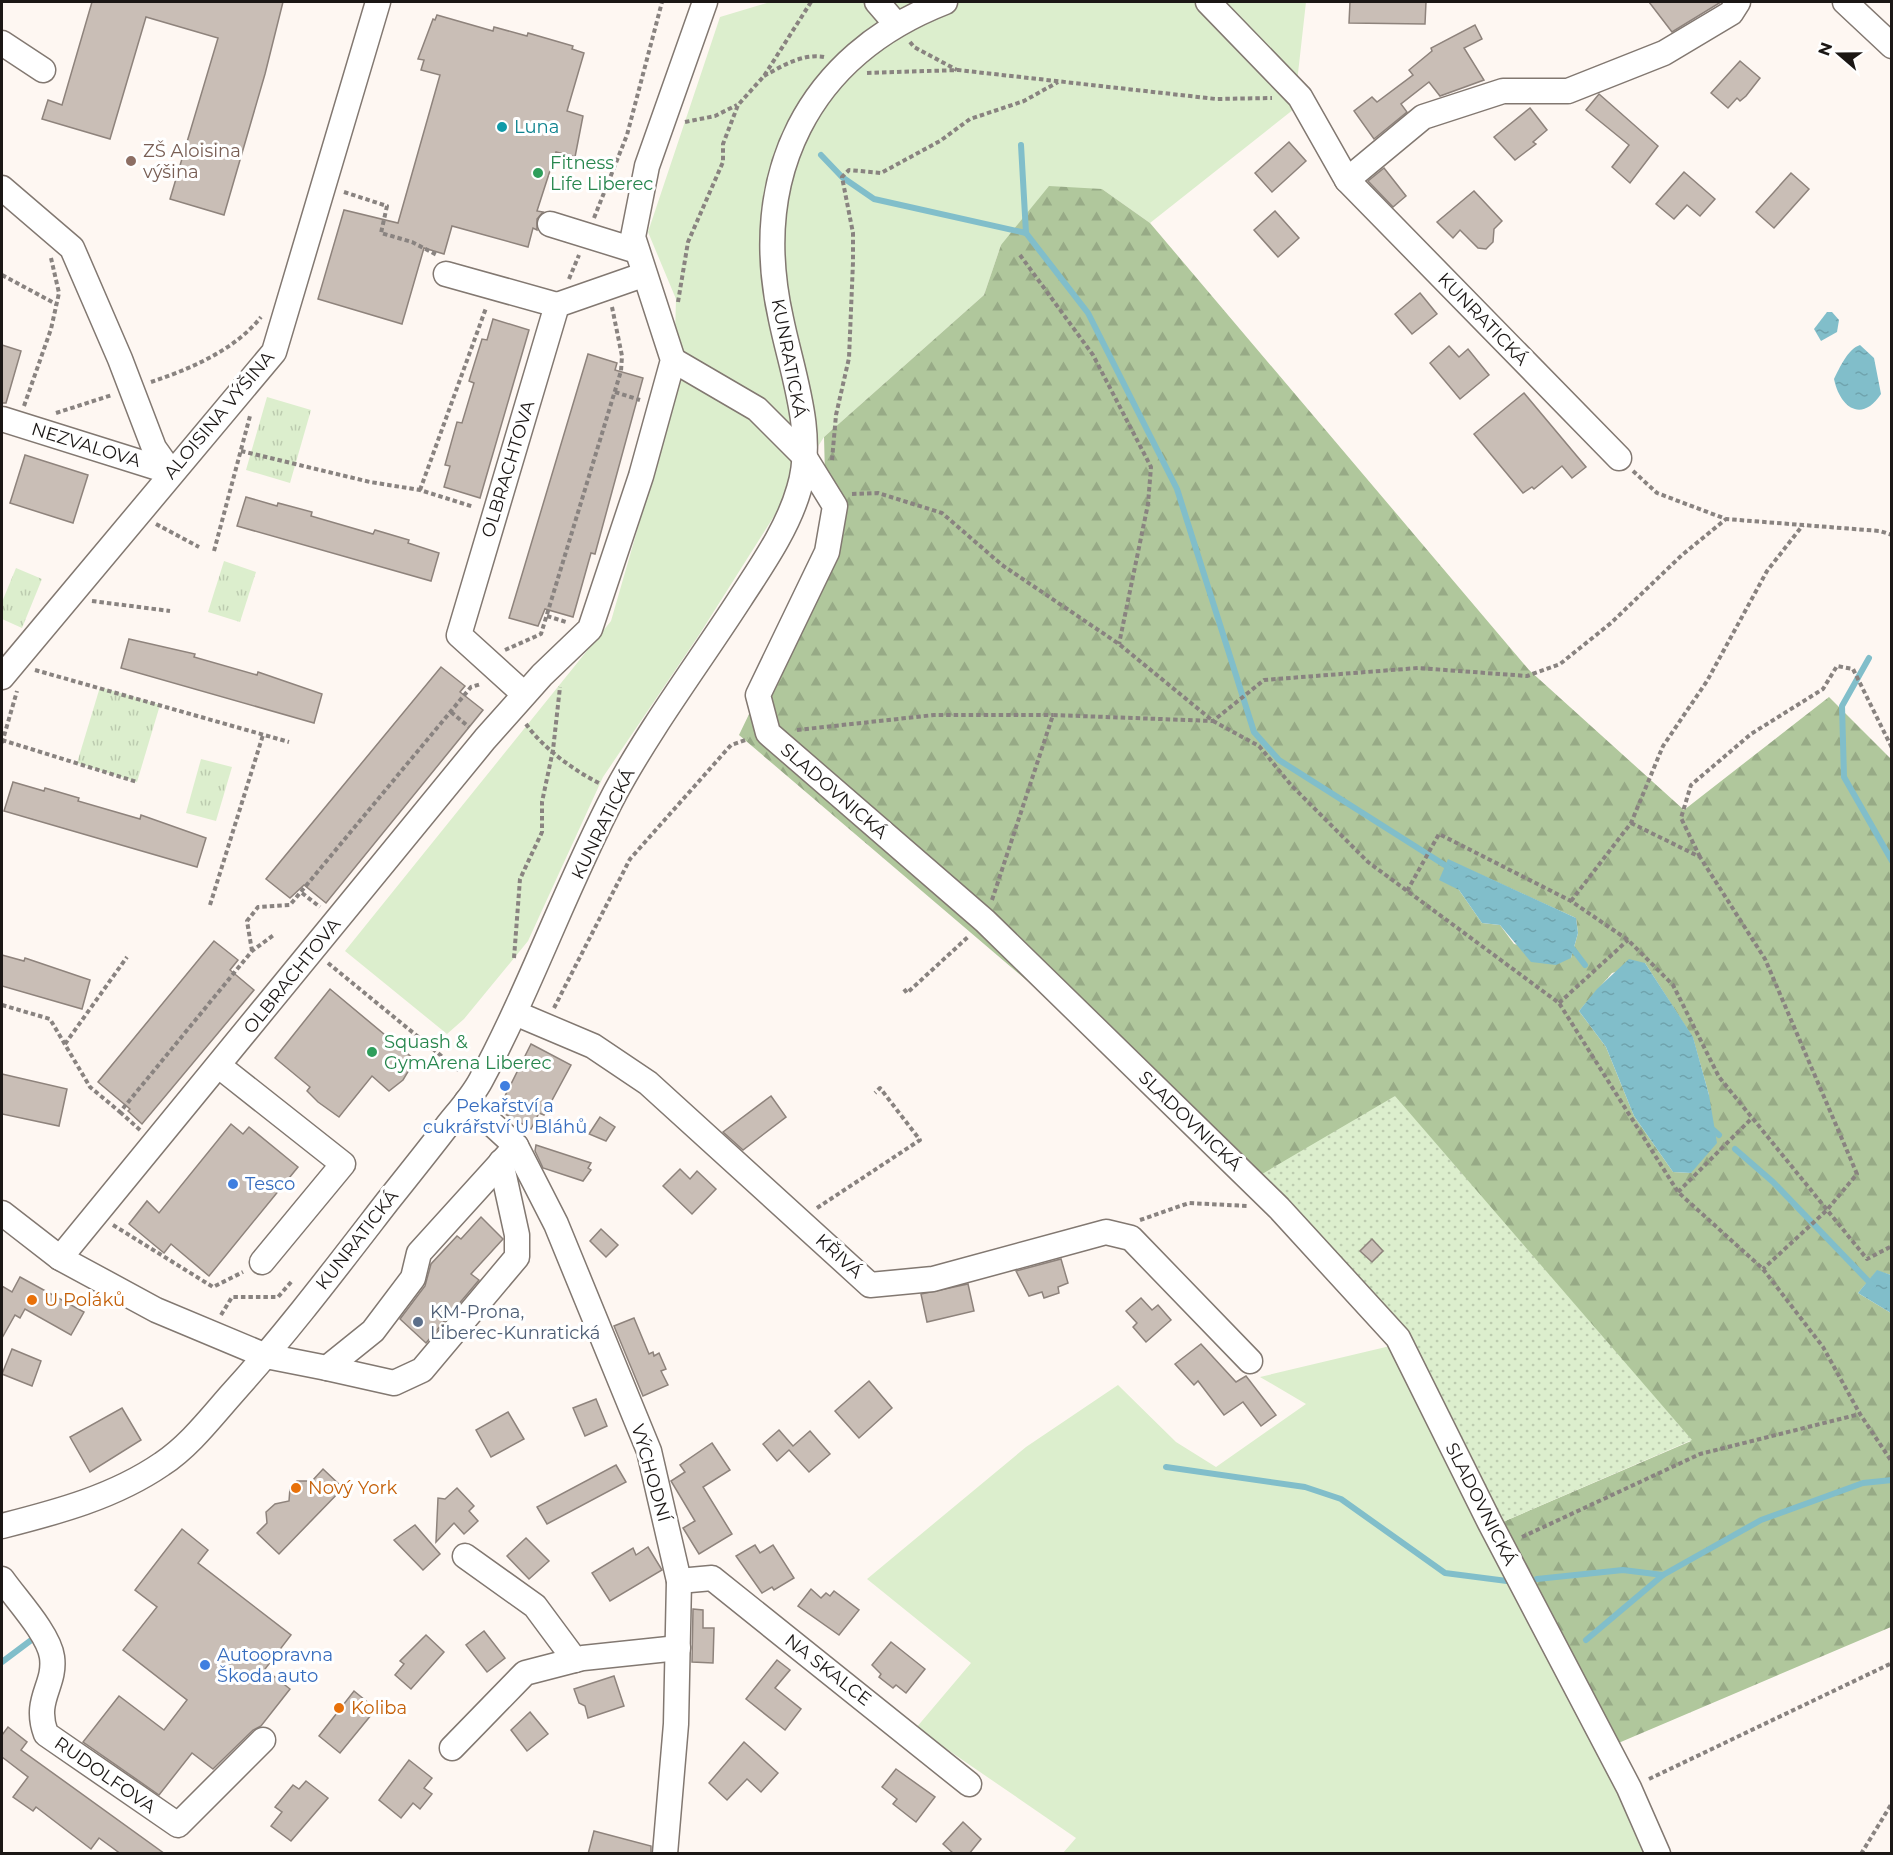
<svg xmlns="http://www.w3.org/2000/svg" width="1893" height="1855" viewBox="0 0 1893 1855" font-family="Montserrat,sans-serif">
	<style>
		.grass { fill: #dceecd }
		.forest { fill: url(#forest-firs); fill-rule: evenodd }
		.park { fill: url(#park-tufts) }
		.garden { fill: url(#garden-dots) }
		.water { fill: url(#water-ripples) }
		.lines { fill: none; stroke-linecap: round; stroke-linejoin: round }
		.stream { stroke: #81beca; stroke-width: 6 }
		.building { fill: #c9beb6; stroke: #8e837c; stroke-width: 1.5 }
		.minor-casing { stroke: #827871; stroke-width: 27 }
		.path { stroke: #898380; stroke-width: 4; stroke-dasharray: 4.5 3; stroke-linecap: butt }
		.minor { stroke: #fff; stroke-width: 24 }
		.culture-dot { fill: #0f9aa8; stroke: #fff; stroke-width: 2 }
		.education-dot { fill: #8d6e63; stroke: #fff; stroke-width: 2 }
		.leisure-dot { fill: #2e9e5b; stroke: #fff; stroke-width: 2 }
		.shop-dot { fill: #3f7fe0; stroke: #fff; stroke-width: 2 }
		.food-dot { fill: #e8710a; stroke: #fff; stroke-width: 2 }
		.service-dot { fill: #5c6f8a; stroke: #fff; stroke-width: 2 }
		.labels { text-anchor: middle; stroke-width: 6; stroke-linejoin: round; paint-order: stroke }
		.culture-label { font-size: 18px; fill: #0d838f; stroke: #fff; text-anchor: start }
		.education-label { font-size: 18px; fill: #785e54; stroke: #fff; text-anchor: start }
		.leisure-label { font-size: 18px; fill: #27864d; stroke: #fff; text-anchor: start }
		.street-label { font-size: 18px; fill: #1b1715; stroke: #fff }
		.shop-label { font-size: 18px; fill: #366cbe; stroke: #fff; text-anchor: start }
		.food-label { font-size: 18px; fill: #c56008; stroke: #fff; text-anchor: start }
		.service-label { font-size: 18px; fill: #4e5e75; stroke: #fff; text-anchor: start }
	</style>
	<defs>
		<pattern id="forest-firs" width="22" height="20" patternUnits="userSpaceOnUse" patternTransform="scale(1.5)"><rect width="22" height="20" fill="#b0c79c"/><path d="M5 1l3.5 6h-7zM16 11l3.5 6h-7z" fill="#97aa86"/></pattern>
		<pattern id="park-tufts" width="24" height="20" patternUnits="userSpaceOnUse" patternTransform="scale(1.5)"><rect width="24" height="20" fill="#dceecd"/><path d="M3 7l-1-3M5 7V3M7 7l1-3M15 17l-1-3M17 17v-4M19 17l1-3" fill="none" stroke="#bccbaf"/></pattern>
		<pattern id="garden-dots" width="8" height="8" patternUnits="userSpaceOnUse" patternTransform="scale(1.5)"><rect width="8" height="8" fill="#dceecd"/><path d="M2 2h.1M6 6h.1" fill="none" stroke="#bccbaf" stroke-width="1.8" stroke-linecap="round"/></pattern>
		<pattern id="water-ripples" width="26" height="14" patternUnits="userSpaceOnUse" patternTransform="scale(1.5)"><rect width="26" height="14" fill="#81beca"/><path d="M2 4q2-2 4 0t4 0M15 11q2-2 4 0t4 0" fill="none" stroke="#6fa3ad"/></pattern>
	</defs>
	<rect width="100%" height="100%" fill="#fef7f2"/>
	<g class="grass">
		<polygon points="770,2 1306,2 1294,109 1150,223 1102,189 1001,245 984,295 824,437 699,635 603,777 528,941 464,1019 447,1034 345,951 611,621 673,406 676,299 648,232 720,17"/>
		<polygon points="1407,1342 1648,1853 1063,1853 1076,1838 916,1728 971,1663 867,1579 1026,1447 1118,1385 1176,1442 1216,1467 1306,1404 1260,1377"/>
	</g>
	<path class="forest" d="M1049,186l53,3 48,34 379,447 155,140 145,-113 62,62v516l-14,-4 -19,22 33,20v314l-289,123 -104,-226 193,-83 -434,-264 -518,-442 88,-183 -3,-115 160,-142 17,-50zM1448,860l128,58 2,15 -7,25 -57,-14 -14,-19 -18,-2 -23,-33zM1645,963l48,75 16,57 -18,78 -18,-1 -39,-56 -28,-69 -27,-36 33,-38z"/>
	<g class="park">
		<polygon points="267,397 311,410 290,483 246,470"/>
		<polygon points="224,561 256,572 240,622 208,612"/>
		<polygon points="16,568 42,579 22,628 2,619 2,602"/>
		<polygon points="100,687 160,705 137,782 77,763"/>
		<polygon points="201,759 232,767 216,821 186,813"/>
	</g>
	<polygon class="garden" points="1395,1096 1692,1440 1498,1524 1407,1342 1257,1177"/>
	<g class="water">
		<polygon points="1827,312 1832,312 1839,320 1837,332 1821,341 1814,329"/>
		<path d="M1860,345l14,13 7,36c-19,29 -41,14 -47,-15 6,-12 14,-30 26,-34z"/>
		<polygon points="1448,859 1576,918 1578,933 1571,958 1556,965 1531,962 1500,925 1482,923 1459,890 1439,880"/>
		<polygon points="1629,959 1645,963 1693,1037 1709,1095 1717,1143 1691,1173 1673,1172 1634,1116 1606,1047 1579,1011 1597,989"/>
		<polygon points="1877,1270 1891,1275 1891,1313 1858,1293"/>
	</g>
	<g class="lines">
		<g class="stream">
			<polyline points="1021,145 1026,233"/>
			<polyline points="821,155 842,177 874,199 1026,233 1088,313 1177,489 1254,732 1279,760 1451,869"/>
			<polyline points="1869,658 1842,706 1844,777 1892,861"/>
			<polyline points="1569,944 1585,965"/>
			<polyline points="1710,1127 1719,1135"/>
			<polyline points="1735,1149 1773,1182 1873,1286"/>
			<polyline points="1166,1467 1305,1487 1341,1499 1445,1573 1507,1581"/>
			<polyline points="1537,1579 1623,1570 1663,1575 1761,1520 1863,1483 1892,1480"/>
			<polyline points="1586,1640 1663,1575"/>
			<polyline points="2,1662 34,1638"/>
		</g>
	</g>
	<g class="building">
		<polygon points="92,2 283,2 265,74 224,215 170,199 218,38 146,17 110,139 42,119 48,100 62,105"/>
		<polygon points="1350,2 1426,2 1425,24 1349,23"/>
		<polygon points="1649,2 1721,2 1672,32"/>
		<polygon points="437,15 493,31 494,27 527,36 528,33 573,46 572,49 584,53 567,111 583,116 575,157 556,152 537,211 543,212 537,219 537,230 533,228 528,247 452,226 444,254 424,248 402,324 318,299 344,210 398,223 440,75 421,70 424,60 418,59 433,19 435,20"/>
		<polygon points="1475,25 1482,39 1464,48 1484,80 1440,96 1429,82 1401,104 1407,112 1374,139 1354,111 1372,97 1377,102 1413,75 1409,70 1432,51 1431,48"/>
		<polygon points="1740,61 1760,78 1746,96 1740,101 1737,98 1728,108 1711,93"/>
		<polygon points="1599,94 1658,146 1630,183 1612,167 1629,145 1586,110"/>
		<polygon points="1530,108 1547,130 1533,142 1536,144 1515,160 1494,137"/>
		<polygon points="1289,142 1306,161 1272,192 1255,173"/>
		<polygon points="1384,168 1406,196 1393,207 1368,181"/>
		<polygon points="1684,172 1715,199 1700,216 1687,205 1674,219 1656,204"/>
		<polygon points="1791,173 1809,189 1774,228 1756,212"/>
		<polygon points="1474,191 1502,221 1494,229 1493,242 1486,249 1478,248 1460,230 1453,238 1437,222"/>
		<polygon points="1275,211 1299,238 1278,257 1254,230"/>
		<polygon points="1420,293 1437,314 1412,334 1395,314"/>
		<polygon points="493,319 529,330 480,498 444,487 450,466 445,465 457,422 462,423 474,383 469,381 482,339 487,340"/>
		<polygon points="2,345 21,351 6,403 2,403"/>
		<polygon points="1449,346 1459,357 1468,349 1489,375 1460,399 1430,363"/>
		<polygon points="588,354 617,363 615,370 643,378 595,554 591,553 573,617 545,609 538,626 509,618"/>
		<polygon points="1524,393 1586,467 1572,478 1562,466 1534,489 1532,487 1523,493 1474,434"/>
		<polygon points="25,455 88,475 73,523 10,503"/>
		<polygon points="246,497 277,506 278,503 312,512 311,516 373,534 375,530 409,540 408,543 439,553 431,581 237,526"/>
		<polygon points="129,639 195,654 194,657 257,675 258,672 322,694 314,723 121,668"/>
		<polygon points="441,667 465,686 460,692 483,710 326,903 304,885 290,898 266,879"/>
		<polygon points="13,782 44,791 45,788 79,798 78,801 140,819 141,815 206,838 197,867 4,811"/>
		<polygon points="214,941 238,960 230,970 254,990 142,1124 128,1111 130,1109 98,1082"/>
		<polygon points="2,955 24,961 25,958 90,980 82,1009 2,986"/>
		<polygon points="330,989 415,1060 403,1080 389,1091 372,1076 339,1117 318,1102 307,1091 310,1087 275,1058"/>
		<polygon points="531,1044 571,1065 544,1115 539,1113 531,1129 498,1110"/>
		<polygon points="2,1074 67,1089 59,1126 2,1114"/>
		<polygon points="771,1096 786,1117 743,1150 723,1132"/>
		<polygon points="600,1117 615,1127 606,1141 589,1134"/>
		<polygon points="231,1124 243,1134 249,1127 298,1167 209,1276 171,1244 164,1253 129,1224 147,1201 159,1213"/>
		<polygon points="536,1145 591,1163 588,1168 591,1170 583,1181 543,1168 535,1151"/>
		<polygon points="680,1169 690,1179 697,1171 716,1189 692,1214 663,1186"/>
		<polygon points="481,1217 503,1239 471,1274 479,1280 426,1343 400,1319 425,1286 431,1264 457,1236 461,1239"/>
		<polygon points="601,1229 618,1245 606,1257 590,1241"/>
		<polygon points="1372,1239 1383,1251 1372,1262 1360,1251"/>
		<polygon points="1061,1259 1068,1283 1058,1287 1059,1293 1044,1298 1042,1292 1029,1296 1016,1271"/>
		<polygon points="20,1277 84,1312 71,1335 25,1309 20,1318 15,1315 2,1338 2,1286 12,1292"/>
		<polygon points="968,1284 974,1311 927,1322 921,1294"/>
		<polygon points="1141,1298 1152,1310 1158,1305 1171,1320 1146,1342 1133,1327 1137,1323 1126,1311"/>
		<polygon points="634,1318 649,1354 653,1352 654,1356 659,1353 666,1369 661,1371 668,1385 643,1396 614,1326"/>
		<polygon points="1201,1344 1236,1382 1246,1376 1276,1415 1261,1426 1243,1402 1224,1415 1198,1381 1194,1385 1175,1364"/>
		<polygon points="12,1349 41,1361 32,1386 2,1374"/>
		<polygon points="869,1381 892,1408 859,1438 835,1411"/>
		<polygon points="596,1399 607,1426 585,1436 573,1408"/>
		<polygon points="122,1408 141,1440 90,1472 70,1437"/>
		<polygon points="508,1412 524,1439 491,1457 476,1430"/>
		<polygon points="779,1430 793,1446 810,1431 830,1454 809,1472 789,1450 777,1461 763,1444"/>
		<polygon points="712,1443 730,1470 703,1487 732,1534 699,1554 683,1528 695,1521 671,1481 685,1472 680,1465"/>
		<polygon points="616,1465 626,1482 547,1524 537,1507"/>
		<polygon points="323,1469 343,1488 279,1554 257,1533 267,1523 266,1512 275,1504 289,1501 290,1488 297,1481 312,1481"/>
		<polygon points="457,1488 474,1506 469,1511 478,1521 464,1534 454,1523 436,1542 438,1498 445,1499"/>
		<polygon points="415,1525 440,1554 423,1570 394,1540"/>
		<polygon points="182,1529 208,1550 198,1563 291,1635 265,1669 290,1689 261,1726 253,1730 213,1769 192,1753 159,1795 83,1742 119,1696 164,1730 187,1700 123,1650 157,1607 135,1590"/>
		<polygon points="526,1538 549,1561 529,1579 507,1556"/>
		<polygon points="755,1545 760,1553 773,1545 794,1578 774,1590 772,1587 762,1593 736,1556"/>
		<polygon points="648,1547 662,1570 610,1601 592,1573 633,1548 636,1555"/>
		<polygon points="811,1589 821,1598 826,1593 830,1596 834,1591 859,1610 839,1635 798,1606"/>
		<polygon points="693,1609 703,1610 703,1628 714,1628 713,1663 692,1662"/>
		<polygon points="484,1631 505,1658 487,1672 466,1645"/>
		<polygon points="426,1635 444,1652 411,1689 395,1675 404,1664 400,1661"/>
		<polygon points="891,1642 925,1669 906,1693 896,1685 893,1688 879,1677 881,1674 872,1665"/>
		<polygon points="777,1660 790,1670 775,1688 801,1709 785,1730 746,1699"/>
		<polygon points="614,1676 624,1706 588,1718 585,1706 579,1703 574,1689"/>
		<polygon points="354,1691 376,1709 340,1753 319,1736"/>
		<polygon points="530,1712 548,1734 527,1751 511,1730"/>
		<polygon points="8,1727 27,1742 21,1750 165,1854 121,1854 99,1838 91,1849 36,1807 33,1811 13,1797 28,1777 2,1757 2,1735"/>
		<polygon points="744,1742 778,1773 761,1792 747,1779 727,1800 709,1783"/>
		<polygon points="409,1760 432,1778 424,1788 432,1794 420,1809 413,1803 401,1818 379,1800"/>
		<polygon points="896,1769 935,1797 916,1822 893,1804 897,1799 882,1787"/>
		<polygon points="306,1781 328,1798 291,1841 271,1826 282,1812 275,1807 293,1785 299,1789"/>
		<polygon points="963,1822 981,1839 969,1854 954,1854 943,1844"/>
		<polygon points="594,1831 651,1846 651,1854 588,1854"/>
	</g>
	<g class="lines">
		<defs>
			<g id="minor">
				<polyline points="877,2 896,24"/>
				<polyline points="1208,2 1300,97 1347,180 1619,458"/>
				<polyline points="1845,2 1892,46"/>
				<polyline points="2,43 43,70"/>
				<polyline points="1347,180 1423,117 1503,91 1568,91 1664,53 1731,13 1738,2"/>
				<polyline points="2,188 72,248 120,359 154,448 171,472"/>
				<polyline points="550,224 637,251"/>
				<polyline points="446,274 557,305"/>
				<polyline points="673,360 757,409 804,456 835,506 827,552 758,695 768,733 985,921 1279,1208 1398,1338 1490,1523 1629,1788 1658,1854"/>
				<polyline points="2,419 171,472"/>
				<polyline points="2,677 274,352 378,2"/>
				<polyline points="524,694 459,635 557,305 643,275"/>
				<polyline points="515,1013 593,1046 648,1083 870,1285 933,1279 1106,1232 1131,1238 1250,1361"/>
				<polyline points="219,1066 343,1164 262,1262"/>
				<polyline points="467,1101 516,1146 534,1181 556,1224 649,1451 679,1581 676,1724 665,1854"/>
				<polyline points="2,1213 60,1258 156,1310 266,1356 327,1368 373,1331 413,1278 419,1253 516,1146"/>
				<polyline points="60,1258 485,739 542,675 590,629 641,476 673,360 633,237 647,166 705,2"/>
				<polyline points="327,1368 394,1383 422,1370 517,1257 517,1235 501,1162"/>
				<path d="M2,1526c55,-14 112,-29 160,-62 26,-17 47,-44 68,-68 56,-62 106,-128 157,-194 20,-25 40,-50 60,-76 11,-14 25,-29 34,-46 50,-93 85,-194 134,-287 35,-65 85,-132 125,-194 22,-34 48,-71 59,-110 17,-55 -7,-116 -18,-170 -32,-143 26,-263 164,-317"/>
				<polyline points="465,1556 535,1606 575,1660"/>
				<path d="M2,1579c14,20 47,55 50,78 4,29 -19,42 -6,77l132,91 85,-85"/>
				<polyline points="679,1581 712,1578 969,1784"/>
				<polyline points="452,1748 525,1673 583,1658 678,1648"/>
			</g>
		</defs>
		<use href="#minor" class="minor-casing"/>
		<g class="path">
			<polyline points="910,42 914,47 957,70"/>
			<polyline points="867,73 958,70 1216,99 1272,98"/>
			<path d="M764,76c18,-10 39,-23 60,-19"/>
			<polyline points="685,122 715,116 737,105"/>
			<polyline points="344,192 387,206 381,233 412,242 437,255"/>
			<polyline points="594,218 627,135 662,2"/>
			<polyline points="1020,255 1093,355 1151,467 1148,504 1119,644"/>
			<polyline points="2,275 56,304"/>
			<polyline points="569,279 579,255"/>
			<polyline points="678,302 688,242 723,162 723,144 738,105 764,76 811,2"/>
			<path d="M151,382c39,-13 84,-32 110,-65"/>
			<polyline points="615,392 640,400"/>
			<polyline points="24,406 51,329 59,293 51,258"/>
			<polyline points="56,413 112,395"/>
			<polyline points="241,451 370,482 420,490 474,507"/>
			<polyline points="832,460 836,415 849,358 853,262 853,233 842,177 849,170 881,173 940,141 970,119 1024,101 1058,82"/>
			<polyline points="1633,471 1657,493 1726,519 1880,531 1892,535"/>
			<polyline points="420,490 486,308"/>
			<polyline points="852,494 878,493 942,513 1002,565 1119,644 1213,721 1259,746 1291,785 1368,862 1559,1003 1678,1192 1763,1269 1823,1347 1860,1414 1892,1462"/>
			<polyline points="156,524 199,547"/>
			<polyline points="214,551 250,416"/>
			<polyline points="92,601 170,611"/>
			<polyline points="547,616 566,622"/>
			<polyline points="505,650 541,634 621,371 622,356 612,307"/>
			<polyline points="35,670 289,742"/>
			<polyline points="451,712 469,727"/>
			<path d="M526,724c17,24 47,46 73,59"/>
			<polyline points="797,730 934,715 1053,715"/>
			<polyline points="2,740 137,782"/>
			<polyline points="2,743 17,691"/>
			<polyline points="1631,823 1700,857 1765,959 1857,1174 1826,1211 1763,1269"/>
			<polyline points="1700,857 1681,818 1691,785 1751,734 1823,689 1837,666 1853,669 1892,748"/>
			<polyline points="1407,891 1439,834 1571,901 1628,940 1673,985 1719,1077 1867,1259 1892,1246"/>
			<polyline points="302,893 320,907"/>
			<polyline points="992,900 1053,715 1213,721 1264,680 1418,668 1527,676 1560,664 1611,623 1682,555 1726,519"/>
			<polyline points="1571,901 1631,823 1663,746 1707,681 1767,571 1803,525"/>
			<polyline points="210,905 263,735"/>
			<polyline points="252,951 247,921 258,907 290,905 471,687 481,684"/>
			<polyline points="514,958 520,879 542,832 542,802 553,750 560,687"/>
			<polyline points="328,963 461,1072"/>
			<polyline points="904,989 907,993 969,936"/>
			<polyline points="1559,1003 1628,940"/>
			<polyline points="2,1005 50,1019 90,1087 120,1112 252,951 275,934"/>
			<polyline points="554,1008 630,859 731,745 748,739"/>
			<polyline points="65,1044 127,957"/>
			<polyline points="120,1112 140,1130"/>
			<polyline points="1678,1192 1752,1118"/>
			<polyline points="817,1208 920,1140 880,1088 875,1093"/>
			<polyline points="1140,1220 1189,1203 1247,1206"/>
			<polyline points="113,1225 213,1287 243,1272"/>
			<polyline points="221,1315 232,1297 278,1297 292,1281"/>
			<polyline points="1522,1537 1700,1454 1860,1414"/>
			<polyline points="1649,1779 1892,1663"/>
			<polyline points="1861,1854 1892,1803"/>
		</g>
		<use href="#minor" class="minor"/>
	</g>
	<circle class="culture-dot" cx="502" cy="127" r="6"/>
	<circle class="education-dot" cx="131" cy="161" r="6"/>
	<g class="leisure-dot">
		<circle cx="538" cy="173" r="6"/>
		<circle cx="372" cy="1052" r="6"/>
	</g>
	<g class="shop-dot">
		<circle cx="505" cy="1086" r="6"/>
		<circle cx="233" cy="1184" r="6"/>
		<circle cx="205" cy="1665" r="6"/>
	</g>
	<g class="food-dot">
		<circle cx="32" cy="1300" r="6"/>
		<circle cx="296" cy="1488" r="6"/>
		<circle cx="339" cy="1708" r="6"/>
	</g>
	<circle class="service-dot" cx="418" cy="1322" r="6"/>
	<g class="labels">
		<g class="culture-label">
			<text x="514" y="133">Luna</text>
		</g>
		<g class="education-label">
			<text x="143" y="157">ZŠ Aloisina<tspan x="143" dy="21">výšina</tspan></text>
		</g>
		<g class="leisure-label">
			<text x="550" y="169">Fitness<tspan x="550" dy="21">Life Liberec</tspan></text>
			<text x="384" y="1048">Squash &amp;<tspan x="384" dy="21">GymArena Liberec</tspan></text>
		</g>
		<g class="street-label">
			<text transform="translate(1483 319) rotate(46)" y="6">KUNRATICKÁ</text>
			<text transform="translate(789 358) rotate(79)" y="6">KUNRATICKÁ</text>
			<text transform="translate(219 415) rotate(-50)" y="6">ALOISINA VÝŠINA</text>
			<text transform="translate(86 445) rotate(17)" y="6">NEZVALOVA</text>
			<text transform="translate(508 469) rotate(-73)" y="6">OLBRACHTOVA</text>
			<text transform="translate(834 791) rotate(41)" y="6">SLADOVNICKÁ</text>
			<text transform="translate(603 824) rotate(-64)" y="6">KUNRATICKÁ</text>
			<text transform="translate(292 976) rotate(-51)" y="6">OLBRACHTOVA</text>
			<text transform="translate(1190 1121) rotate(44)" y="6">SLADOVNICKÁ</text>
			<text transform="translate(357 1240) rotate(-52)" y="6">KUNRATICKÁ</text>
			<text transform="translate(839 1256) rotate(42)" y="6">KŘIVÁ</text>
			<text transform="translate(651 1473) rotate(74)" y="6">VÝCHODNÍ</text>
			<text transform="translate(1481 1504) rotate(63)" y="6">SLADOVNICKÁ</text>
			<text transform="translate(828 1670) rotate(38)" y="6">NA SKALCE</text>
			<text transform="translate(105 1775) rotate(35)" y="6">RUDOLFOVA</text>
		</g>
		<g class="shop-label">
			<text x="505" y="1112" text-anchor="middle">Pekařství a<tspan x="505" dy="21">cukrářství U Bláhů</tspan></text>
			<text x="245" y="1190">Tesco</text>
			<text x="217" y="1661">Autoopravna<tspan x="217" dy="21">Škoda auto</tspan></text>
		</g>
		<g class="food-label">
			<text x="44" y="1306">U Poláků</text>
			<text x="308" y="1494">Nový York</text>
			<text x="351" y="1714">Koliba</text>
		</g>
		<g class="service-label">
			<text x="430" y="1318">KM-Prona,<tspan x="430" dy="21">Liberec-Kunratická</tspan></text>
		</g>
	</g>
	<rect width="1893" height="1855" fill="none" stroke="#1b1715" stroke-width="6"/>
	<g transform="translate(1839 54) rotate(290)" stroke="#ffffff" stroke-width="4.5" paint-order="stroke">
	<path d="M0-4.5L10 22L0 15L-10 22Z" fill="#1b1715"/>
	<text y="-9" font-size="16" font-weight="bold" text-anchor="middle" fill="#1b1715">N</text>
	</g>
</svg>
